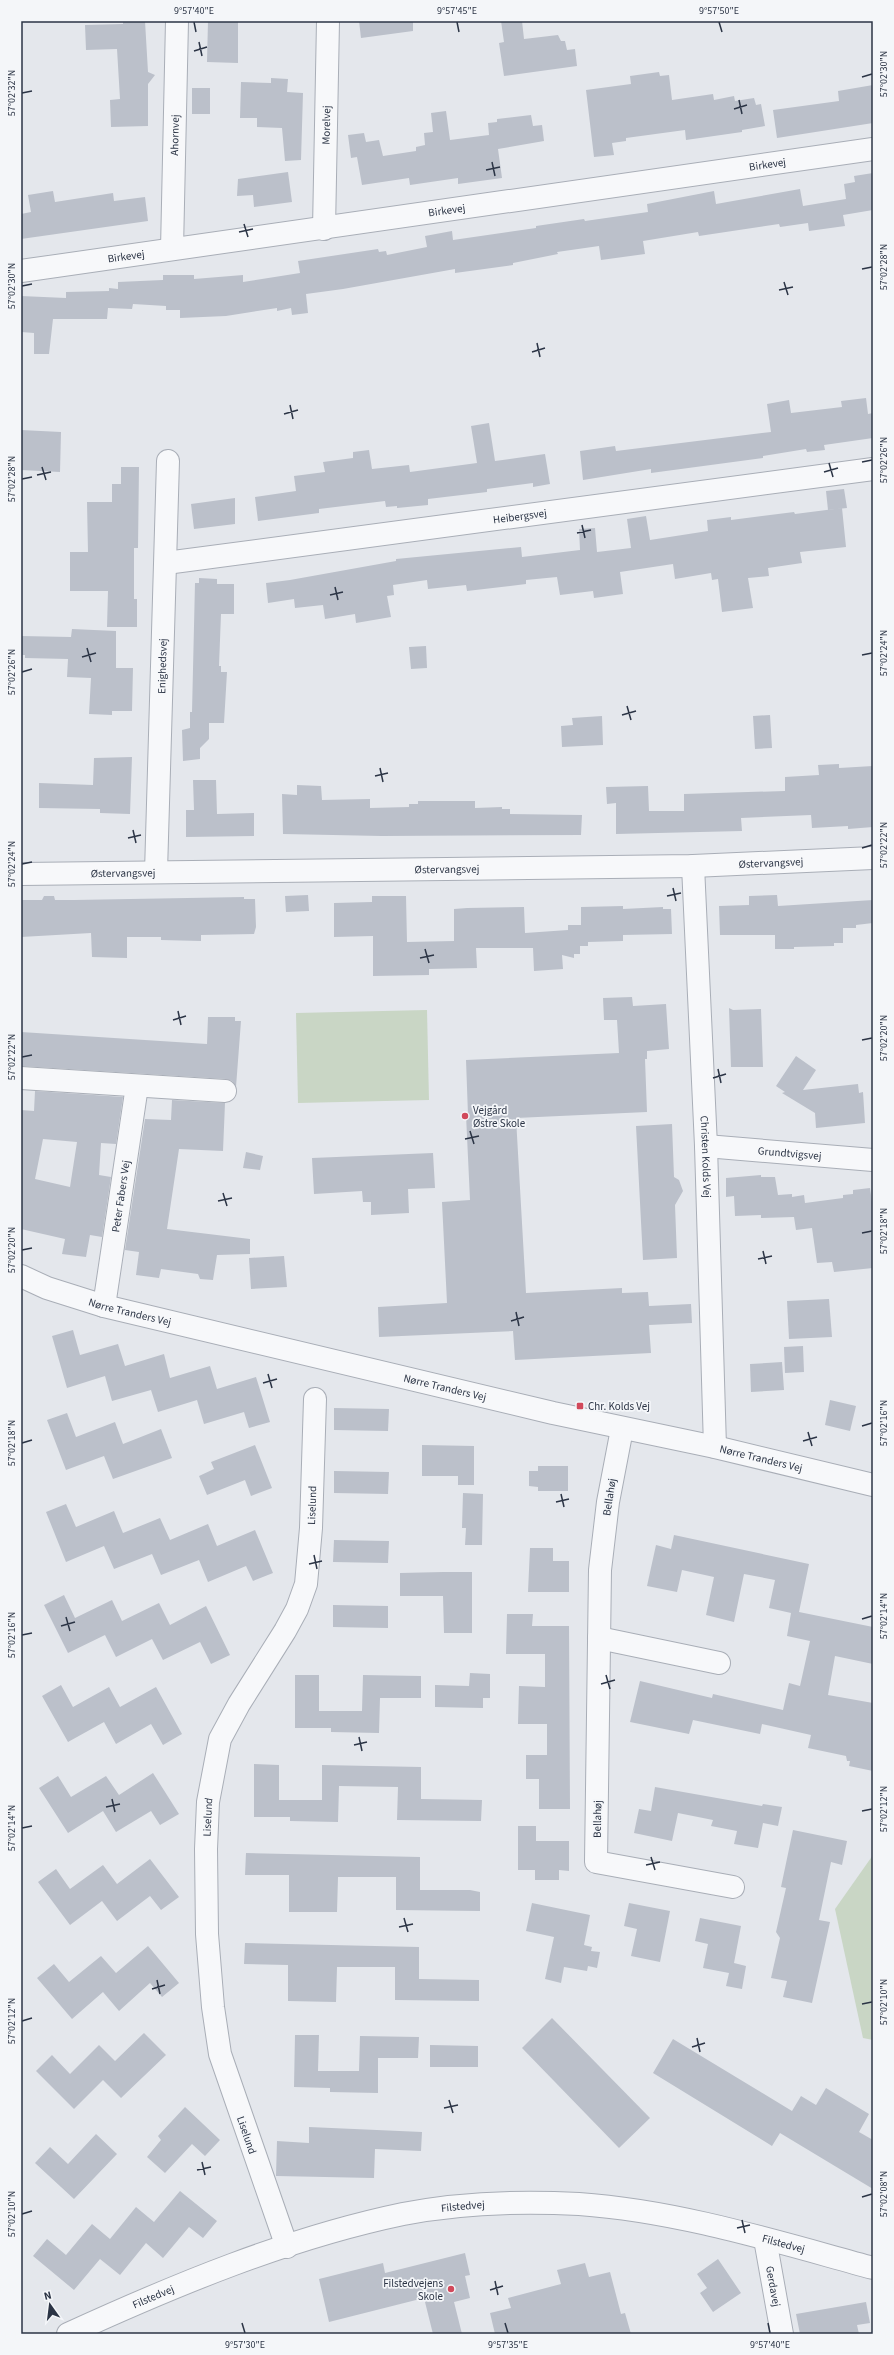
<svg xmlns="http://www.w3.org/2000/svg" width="894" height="2355" viewBox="0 0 894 2355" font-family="'Source Sans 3',sans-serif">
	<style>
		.green { fill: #c9d6c5 }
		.building { fill: #bbc0ca; fill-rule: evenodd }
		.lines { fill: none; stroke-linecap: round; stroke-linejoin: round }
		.minor-casing { stroke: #a9aeb7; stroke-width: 24 }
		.minor { stroke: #f7f8fa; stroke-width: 22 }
		.ticks { fill: none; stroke: #2b3445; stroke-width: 1.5 }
		.poi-dot { fill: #d1495b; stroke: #f4f6f9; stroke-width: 1.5 }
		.labels { text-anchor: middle; stroke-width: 3.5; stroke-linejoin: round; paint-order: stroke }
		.street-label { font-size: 11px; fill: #2b3445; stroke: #f4f6f9 }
		.poi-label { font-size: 11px; fill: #2b3445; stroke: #f4f6f9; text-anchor: start }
		.neatline { fill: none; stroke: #2b3445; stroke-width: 1.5 }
		.ticks-label { font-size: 10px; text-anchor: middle; fill: #2b3445 }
	</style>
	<rect width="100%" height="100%" fill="#e4e7ec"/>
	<g class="green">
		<polygon points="427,1010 429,1100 298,1103 296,1013"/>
		<polygon points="873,1855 873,2040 863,2038 835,1909"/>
	</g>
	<g class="building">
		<polygon points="123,21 145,21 148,72 155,75 148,84 148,126 111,127 110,100 120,99 117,49 86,50 85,25 123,24"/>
		<polygon points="208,21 238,21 238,63 207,62"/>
		<polygon points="359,21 413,21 413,31 361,38"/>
		<polygon points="501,21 522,21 524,39 558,35 561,41 565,41 567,50 575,49 577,66 504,76 499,43 504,42"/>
		<polygon points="659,72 660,76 669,75 672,100 713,94 714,100 734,96 735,101 754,98 756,105 761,104 765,126 742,130 742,132 686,140 685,130 626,138 626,141 612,143 614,155 594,157 586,90 631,84 630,76"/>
		<polygon points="271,78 288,79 287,92 303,93 301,160 285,161 282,128 257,127 257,118 240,118 241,82 271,83"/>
		<polygon points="873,85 873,123 777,138 773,110 839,101 838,91"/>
		<rect x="192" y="88" width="18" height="26"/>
		<polygon points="446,111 450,140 489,135 488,123 497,122 497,119 531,115 533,126 542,125 544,141 498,149 502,178 458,184 458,178 410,185 409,178 362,185 357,157 351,158 348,135 364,133 366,142 379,140 383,156 416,151 416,147 425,145 424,133 433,132 431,113"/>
		<polygon points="288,172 292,202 254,207 253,195 237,196 238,179"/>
		<polygon points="873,173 873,210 843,215 845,226 809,231 808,223 780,227 779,224 699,236 698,232 643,241 645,254 601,260 599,246 557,252 558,254 513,263 513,265 455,273 455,269 343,289 306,294 308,313 292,315 291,308 277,311 277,308 226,316 180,318 180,310 166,310 166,306 133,304 132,309 108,308 107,319 53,319 49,354 34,354 34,333 21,332 21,296 66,298 66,292 109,291 109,288 118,289 118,282 163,280 163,275 194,275 194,279 243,275 243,282 300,273 298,261 378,249 379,252 386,251 387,255 427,247 425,236 452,231 453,240 536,228 536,226 584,219 585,221 648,212 647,204 714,191 716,204 800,189 803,206 846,199 844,184 855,182 854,176"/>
		<polygon points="53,191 55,202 113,193 114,201 145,197 148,221 21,239 21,214 31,212 28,195"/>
		<polygon points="866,398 868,414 873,413 873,438 824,445 825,450 807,452 806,449 763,456 763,458 651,473 651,469 583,480 580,451 615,446 616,451 771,432 767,404 789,400 791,413 842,407 841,401"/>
		<polygon points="489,423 495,461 545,454 550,484 533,487 533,483 487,489 487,492 428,499 428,505 397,508 397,506 386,507 385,501 319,509 319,513 258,521 255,497 296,491 294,476 325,472 323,462 353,458 353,452 369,450 372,469 409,465 410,472 477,463 471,426"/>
		<polygon points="21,430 61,432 60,472 21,470"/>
		<polygon points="121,467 139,467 138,548 134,548 134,599 137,599 137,627 107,627 108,591 70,591 70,552 88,552 87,502 112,502 112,484 121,484"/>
		<polygon points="844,489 847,508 828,510 826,491"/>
		<polygon points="235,498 235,524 194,529 191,504"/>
		<polygon points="842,508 846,547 800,552 802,563 768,568 769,576 748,578 753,608 722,612 718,579 712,580 711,573 675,579 673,564 620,572 623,594 594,598 593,591 560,595 557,577 526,580 526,584 467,591 466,585 428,589 427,580 393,585 394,595 387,596 391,617 356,623 355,614 325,619 323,605 295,608 294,599 268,603 266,583 290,580 396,561 396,559 521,547 522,557 580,550 579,529 595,528 597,552 631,548 627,519 646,516 650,540 708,531 707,520 731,517 731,520 794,512 795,514"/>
		<polygon points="199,578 217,579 217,584 234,584 234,614 221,614 219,666 221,666 221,672 227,672 224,723 209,723 209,739 200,748 200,759 183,761 182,730 190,728 190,712 192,712 195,583 199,583"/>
		<polygon points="72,629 116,631 116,668 133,668 132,711 112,711 112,715 89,714 91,678 67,677 68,659 25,658 25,655 21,655 21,636 71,637"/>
		<polygon points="426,646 427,668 411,669 409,647"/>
		<polygon points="770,715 772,748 755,749 753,716"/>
		<polygon points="602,716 603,745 562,747 561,726 573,725 572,718"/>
		<polygon points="132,757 130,814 100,813 100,809 39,808 39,783 93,785 94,758"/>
		<polygon points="839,764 839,768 873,766 873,827 848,829 848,826 812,828 811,815 741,818 742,831 616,834 616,803 607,804 606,787 648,786 649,811 684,811 684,794 785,791 785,777 819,775 818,765"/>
		<polygon points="193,780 216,780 217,814 254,813 254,836 186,837 186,810 194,810"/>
		<polygon points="297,785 321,786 322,800 370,799 370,808 409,807 409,804 418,804 418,801 475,801 475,808 502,807 502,809 510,809 510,814 582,815 581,835 382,836 283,834 282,794 297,795"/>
		<polygon points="308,895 309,911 286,912 285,896"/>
		<polygon points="777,895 778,906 873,900 873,923 856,925 856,928 843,928 843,943 834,943 834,946 794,947 794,949 775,949 775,935 720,935 719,906 749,905 749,896"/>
		<polygon points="44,896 54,896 55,900 74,900 244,897 244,899 255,899 256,927 254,934 201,935 201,941 161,940 161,937 127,937 127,958 92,957 91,933 21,937 21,900 42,900"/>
		<polygon points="372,896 406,896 407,942 454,941 454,909 467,908 524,907 525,933 568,930 568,925 581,925 581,907 623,906 623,909 663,907 663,909 671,909 672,934 623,935 623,941 588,942 588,946 580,946 580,954 574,954 574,958 562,955 563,969 534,971 533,948 476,948 477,968 429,969 429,975 373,976 373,936 334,937 334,903 372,902"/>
		<polygon points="632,997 633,1006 666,1004 669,1049 647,1051 647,1059 645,1059 647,1112 516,1118 526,1293 622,1288 622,1293 648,1292 649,1306 691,1304 692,1323 649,1325 651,1353 515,1360 513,1331 379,1337 378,1307 447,1303 442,1202 470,1200 466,1115 468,1115 466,1060 619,1053 617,1020 604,1020 603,998"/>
		<polygon points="729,1008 733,1010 761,1009 763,1067 731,1067"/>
		<polygon points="208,1017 235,1017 235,1021 241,1021 236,1087 232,1081 226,1079 21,1066 21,1032 207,1044"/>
		<polygon points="796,1056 816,1070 803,1090 858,1084 859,1093 863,1092 865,1123 816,1128 815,1113 782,1093 785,1092 776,1086"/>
		<path d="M35,1091l88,6 -7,47 -15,-1 -2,32 12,2 -9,60 -12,-2 -4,22 -24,-3 3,-15 -44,-10v-119l13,1zM43,1139l34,3 -7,45 -35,-8z"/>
		<polygon points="172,1100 225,1103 223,1151 179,1149 167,1229 250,1239 250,1254 217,1255 213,1280 200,1279 198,1274 161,1269 159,1278 136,1275 139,1252 125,1250 145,1119 171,1120"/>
		<polygon points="672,1124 674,1177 679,1180 683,1191 675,1205 677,1258 643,1260 636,1126"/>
		<polygon points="246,1152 263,1156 260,1170 243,1168"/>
		<polygon points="433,1153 435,1188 408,1189 409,1213 371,1215 371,1202 363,1202 362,1191 314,1194 312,1158"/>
		<polygon points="761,1175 761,1177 775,1177 778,1195 792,1194 792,1197 804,1195 805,1203 843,1198 843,1195 853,1194 853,1190 870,1188 873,1209 873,1268 834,1272 832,1262 817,1263 812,1228 796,1230 794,1217 761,1218 761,1215 735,1216 734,1196 726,1197 726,1178"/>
		<polygon points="284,1256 287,1287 251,1289 249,1258"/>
		<polygon points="829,1299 832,1337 789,1339 787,1301"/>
		<polygon points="73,1330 80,1355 118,1344 125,1366 164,1354 170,1378 210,1366 217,1389 256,1377 270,1422 249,1428 244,1412 204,1424 197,1400 158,1412 151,1390 112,1401 105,1376 67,1388 52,1336"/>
		<polygon points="803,1346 804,1372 785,1373 784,1347"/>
		<polygon points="782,1362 784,1390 751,1392 750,1364"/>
		<polygon points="830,1400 856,1406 850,1431 825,1425"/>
		<polygon points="334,1408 389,1409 388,1431 334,1430"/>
		<polygon points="67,1413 76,1437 115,1422 123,1444 161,1429 172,1458 113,1479 104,1456 66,1470 47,1420"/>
		<polygon points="255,1445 272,1488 251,1496 245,1480 207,1495 199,1476 214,1469 211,1462"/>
		<polygon points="422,1445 474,1446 474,1485 458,1485 458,1476 422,1476"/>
		<polygon points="538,1466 568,1466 568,1491 538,1491 538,1487 529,1486 529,1471 538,1471"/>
		<polygon points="334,1471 389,1472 388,1494 334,1493"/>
		<polygon points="463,1493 483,1494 482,1545 465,1545 466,1528 462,1528"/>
		<polygon points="66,1504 76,1527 114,1511 123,1533 160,1518 170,1540 208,1524 217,1546 255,1530 273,1573 253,1581 246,1566 208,1582 199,1560 161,1575 152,1554 114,1569 104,1546 66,1562 46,1512"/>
		<polygon points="674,1535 809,1564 799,1612 873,1627 873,1664 835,1656 828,1695 873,1703 873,1771 849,1766 850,1761 847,1761 846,1756 808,1748 811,1735 762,1724 760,1734 693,1720 689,1734 630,1722 640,1681 712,1698 713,1694 783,1710 789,1683 800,1686 810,1641 787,1636 791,1613 769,1608 775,1580 744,1574 734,1622 706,1615 714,1577 682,1570 677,1592 647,1586 656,1545 671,1549"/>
		<polygon points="334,1540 389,1541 388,1563 333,1562"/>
		<polygon points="530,1548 553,1548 553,1561 569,1561 569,1592 528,1592"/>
		<polygon points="443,1572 472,1572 472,1633 444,1633 443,1596 400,1596 400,1573"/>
		<polygon points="64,1595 75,1618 112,1600 122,1621 159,1603 170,1625 206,1606 230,1655 211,1664 200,1642 163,1660 152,1639 116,1657 105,1635 68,1653 44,1605"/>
		<polygon points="333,1605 388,1606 388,1628 333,1627"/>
		<polygon points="507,1614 533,1614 532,1626 569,1626 570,1809 539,1809 539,1779 526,1779 526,1755 547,1755 547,1724 518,1724 519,1686 545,1687 545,1654 506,1654"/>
		<polygon points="470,1673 490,1674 490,1698 483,1698 483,1708 435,1707 435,1685 469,1686"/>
		<polygon points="295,1675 319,1675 319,1711 362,1711 363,1675 421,1676 421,1698 380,1698 379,1733 331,1732 331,1728 295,1728"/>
		<polygon points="61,1685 73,1707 109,1687 120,1707 156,1687 182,1734 163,1745 151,1724 116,1744 104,1722 68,1742 42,1696"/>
		<polygon points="254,1764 279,1765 279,1800 322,1800 322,1765 421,1767 421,1799 482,1800 481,1821 397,1820 398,1787 339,1786 338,1822 290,1821 290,1817 254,1817"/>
		<polygon points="153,1773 179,1814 160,1825 151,1811 116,1832 103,1811 68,1833 39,1788 58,1776 71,1797 106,1776 119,1795"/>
		<polygon points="655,1787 762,1806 763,1804 782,1807 778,1826 763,1823 758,1848 734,1844 737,1831 711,1826 713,1820 678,1813 672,1841 634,1833 639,1809 651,1811"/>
		<polygon points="518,1826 536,1826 536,1841 569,1841 569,1871 559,1870 559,1880 535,1880 535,1870 518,1870"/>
		<polygon points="793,1830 847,1841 842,1865 831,1862 819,1920 830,1922 812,2003 783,1997 787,1981 771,1978 780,1938 776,1932 786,1888 781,1887"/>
		<polygon points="246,1853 420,1857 420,1890 470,1890 480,1892 480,1911 396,1910 396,1877 338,1877 337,1912 289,1912 289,1875 245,1875"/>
		<polygon points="150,1859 179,1897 161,1910 150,1896 117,1921 102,1901 70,1925 38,1882 56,1869 70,1889 103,1865 117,1884"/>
		<polygon points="532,1903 590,1915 584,1945 592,1947 591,1951 600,1952 597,1968 588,1966 587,1971 564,1967 561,1983 545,1979 554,1937 526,1931"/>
		<polygon points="629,1903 670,1911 660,1962 631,1956 637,1929 624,1926"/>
		<polygon points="700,1918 741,1926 734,1963 746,1966 742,1989 726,1986 729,1973 703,1968 708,1944 695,1941"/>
		<polygon points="245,1943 419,1947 419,1979 479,1980 479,2001 395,2000 395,1967 337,1967 336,2002 288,2001 288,1965 244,1964"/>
		<polygon points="148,1946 179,1983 162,1997 150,1983 119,2011 103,1992 72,2019 37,1978 54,1964 69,1982 101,1956 116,1973"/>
		<polygon points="552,2018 650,2118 619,2148 522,2048"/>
		<polygon points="144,2033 166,2055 121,2098 103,2080 74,2109 36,2071 52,2055 70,2074 99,2045 115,2061"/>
		<polygon points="295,2035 319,2035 318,2071 359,2071 360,2036 419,2037 418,2058 378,2058 378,2093 330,2092 330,2088 294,2087"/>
		<polygon points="673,2039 792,2111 801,2096 816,2105 826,2088 869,2114 859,2132 873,2140 873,2189 780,2133 772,2146 653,2073"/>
		<polygon points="430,2045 478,2046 478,2067 430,2067"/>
		<polygon points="185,2107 220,2140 205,2156 192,2144 165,2173 147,2157 161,2140 158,2136"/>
		<polygon points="309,2127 422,2132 421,2151 375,2149 374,2178 276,2176 277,2141 309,2143"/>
		<polygon points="96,2134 117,2154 74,2199 35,2163 50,2147 68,2164"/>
		<polygon points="180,2191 217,2221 203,2238 189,2227 163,2258 146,2243 120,2275 100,2259 74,2290 33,2256 47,2239 66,2255 92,2224 110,2239 136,2207 154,2222"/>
		<polygon points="465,2253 470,2275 465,2276 470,2298 454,2302 462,2334 433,2334 424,2298 329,2322 319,2279 383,2263 385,2273"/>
		<polygon points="718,2259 741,2293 713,2312 700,2293 707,2288 697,2274"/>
		<polygon points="585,2263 589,2277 610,2272 621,2314 625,2313 631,2334 495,2334 490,2313 511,2308 508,2298 561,2284 557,2270"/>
		<polygon points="866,2302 870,2323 857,2325 859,2334 800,2334 796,2314"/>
	</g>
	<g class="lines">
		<defs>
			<g id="minor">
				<path id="s1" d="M324,229l4,-208"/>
				<path id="s2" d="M172,249l5,-228"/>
				<path id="s3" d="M21,271l852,-122"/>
				<path id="s4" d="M166,563l707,-94"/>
				<path id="s5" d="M693,866l13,280 9,301"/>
				<path id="s6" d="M156,872l12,-411"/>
				<path id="s7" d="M21,874l672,-8 180,-8"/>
				<polyline points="21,1078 225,1091"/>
				<path id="s8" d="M706,1146l167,14"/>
				<path id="s9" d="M21,1276l26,12 57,18 449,107 162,34 158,38"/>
				<path id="s10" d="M104,1306l33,-220"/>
				<polyline points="622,1429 608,1502 600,1570 596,1862 733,1887"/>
				<polyline points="599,1638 719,1663"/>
				<path id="s11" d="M765,2239l17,95"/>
				<path id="s12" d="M287,2247l-67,-193 -7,-47 -6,-73 -1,-85 2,-47 12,-63 19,-35 46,-73 12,-22 9,-25 5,-56 4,-129"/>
				<path id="s13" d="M68,2334c107,-49 220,-96 335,-120 56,-11 119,-13 176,-10 100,7 198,38 294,64"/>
			</g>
		</defs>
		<use href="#minor" class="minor-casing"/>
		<use href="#minor" class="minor"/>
	</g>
	<path class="ticks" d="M194,22l2,10M457,22l2,10M719,22l3,10M199,42l3,14M194,51l13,-4M862,77l10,-3M22,93l10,-2M739,100l3,14M734,109l13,-4M492,162l3,14M486,170l14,-3M244,224l4,13M239,232l14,-3M862,269l10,-2M784,282l4,13M22,286l10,-2M779,290l14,-3M537,343l3,14M532,352l13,-4M290,405l3,14M284,414l14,-4M862,462l10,-2M829,463l4,14M42,467l4,13M824,472l14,-4M37,475l14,-3M22,479l10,-2M582,525l3,13M577,533l14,-3M335,587l3,13M330,595l13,-3M87,648l4,14M862,655l10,-2M82,657l14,-4M22,672l10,-3M627,706l4,14M622,715l14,-4M380,768l3,14M375,776l13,-3M133,830l3,13M128,838l13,-3M862,848l10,-3M22,864l10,-2M673,888l3,13M667,896l14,-3M425,949l4,14M420,958l14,-3M178,1011l3,14M173,1020l13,-4M862,1040l10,-2M22,1057l10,-2M718,1069l3,14M713,1078l13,-4M470,1131l4,13M465,1139l14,-3M223,1193l4,13M218,1201l14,-3M862,1233l10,-2M22,1250l10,-2M763,1251l3,13M758,1259l14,-3M516,1312l3,14M511,1321l13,-4M268,1374l4,14M263,1383l14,-4M862,1426l10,-3M808,1432l4,14M803,1441l14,-4M22,1443l10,-3M561,1494l3,13M556,1502l13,-3M314,1555l3,14M309,1564l13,-3M66,1617l4,14M862,1619l10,-3M61,1626l14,-4M22,1635l10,-2M606,1675l4,14M601,1684l14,-4M359,1737l3,14M354,1745l13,-3M112,1799l3,13M106,1807l14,-3M862,1811l10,-2M22,1828l10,-2M651,1857l4,13M646,1865l14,-3M404,1918l4,14M399,1927l14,-3M157,1980l3,14M152,1989l13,-4M862,2004l10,-2M22,2021l10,-3M697,2038l3,14M692,2047l13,-4M449,2100l4,13M444,2108l14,-3M202,2162l3,13M197,2170l14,-3M862,2197l10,-3M22,2214l10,-3M742,2220l3,13M737,2228l13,-3M495,2281l3,14M490,2290l13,-4M242,2323l3,10M505,2323l3,10M768,2323l2,10"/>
	<g class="poi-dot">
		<circle cx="465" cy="1116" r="4"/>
		<rect x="576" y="1402" width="8" height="8" rx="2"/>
		<circle cx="451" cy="2289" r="4"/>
	</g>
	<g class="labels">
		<g class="street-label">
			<text dy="4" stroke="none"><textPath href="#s1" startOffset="104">Morelvej</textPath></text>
			<text dy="4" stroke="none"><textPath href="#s2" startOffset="114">Ahornvej</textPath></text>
			<text dy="4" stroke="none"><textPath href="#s3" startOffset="754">Birkevej</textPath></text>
			<text dy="4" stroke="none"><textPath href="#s3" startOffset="430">Birkevej</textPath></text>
			<text dy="4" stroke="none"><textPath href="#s3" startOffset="106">Birkevej</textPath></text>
			<text dy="4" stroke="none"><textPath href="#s4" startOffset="357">Heibergsvej</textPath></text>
			<text dy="4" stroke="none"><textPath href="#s6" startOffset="206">Enighedsvej</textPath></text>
			<text dy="4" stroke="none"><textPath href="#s7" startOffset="750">Østervangsvej</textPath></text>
			<text dy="4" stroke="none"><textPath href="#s7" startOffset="426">Østervangsvej</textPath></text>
			<text dy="4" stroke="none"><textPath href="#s7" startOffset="102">Østervangsvej</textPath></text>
			<text dy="4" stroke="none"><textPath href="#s8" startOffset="84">Grundtvigsvej</textPath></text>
			<text dy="4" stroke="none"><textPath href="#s5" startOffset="291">Christen Kolds Vej</textPath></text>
			<text dy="4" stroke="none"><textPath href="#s10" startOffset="111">Peter Fabers Vej</textPath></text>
			<text dy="4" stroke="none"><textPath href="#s9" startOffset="115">Nørre Tranders Vej</textPath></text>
			<text dy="4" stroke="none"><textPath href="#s9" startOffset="439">Nørre Tranders Vej</textPath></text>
			<text dy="4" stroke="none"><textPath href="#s9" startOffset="763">Nørre Tranders Vej</textPath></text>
			<text transform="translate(609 1497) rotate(-81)" y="4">Bellahøj</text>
			<text dy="4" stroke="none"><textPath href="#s12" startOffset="778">Liselund</textPath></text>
			<text dy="4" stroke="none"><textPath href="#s12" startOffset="442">Liselund</textPath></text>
			<text transform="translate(597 1819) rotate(-89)" y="4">Bellahøj</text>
			<text transform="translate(247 2135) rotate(71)" y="4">Liselund</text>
			<text dy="4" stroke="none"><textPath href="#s13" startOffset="417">Filstedvej</textPath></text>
			<text dy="4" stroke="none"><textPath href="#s13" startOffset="742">Filstedvej</textPath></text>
			<text dy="4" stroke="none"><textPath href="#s11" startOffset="48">Gerdavej</textPath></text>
			<text dy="4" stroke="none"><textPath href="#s13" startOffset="93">Filstedvej</textPath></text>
		</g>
		<g class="poi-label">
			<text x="473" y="1114">Vejgård<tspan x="473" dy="13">Østre Skole</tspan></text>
			<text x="588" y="1410">Chr. Kolds Vej</text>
			<text x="443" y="2287" text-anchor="end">Filstedvejens<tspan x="443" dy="13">Skole</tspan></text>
		</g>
	</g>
	<rect width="894" height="2355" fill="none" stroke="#f4f6f9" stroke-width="44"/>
	<g transform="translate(50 2305) rotate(346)" stroke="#f4f6f9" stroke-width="3" paint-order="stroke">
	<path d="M0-3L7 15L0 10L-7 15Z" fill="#2b3445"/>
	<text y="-6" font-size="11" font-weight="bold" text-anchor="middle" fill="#2b3445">N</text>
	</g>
	<rect x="22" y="22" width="850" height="2311" class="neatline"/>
	<g class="ticks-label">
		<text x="194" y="14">9°57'40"E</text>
		<text x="457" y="14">9°57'45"E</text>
		<text x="719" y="14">9°57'50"E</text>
		<text transform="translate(883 74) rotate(-90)" y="4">57°02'30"N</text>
		<text transform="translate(11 93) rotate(-90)" y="4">57°02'32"N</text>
		<text transform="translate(883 267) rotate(-90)" y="4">57°02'28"N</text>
		<text transform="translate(11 286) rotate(-90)" y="4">57°02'30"N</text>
		<text transform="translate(883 460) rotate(-90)" y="4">57°02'26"N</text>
		<text transform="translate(11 479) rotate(-90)" y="4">57°02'28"N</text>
		<text transform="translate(883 653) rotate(-90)" y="4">57°02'24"N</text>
		<text transform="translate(11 672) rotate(-90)" y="4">57°02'26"N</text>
		<text transform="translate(883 845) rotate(-90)" y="4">57°02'22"N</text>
		<text transform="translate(11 864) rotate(-90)" y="4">57°02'24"N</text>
		<text transform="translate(883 1038) rotate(-90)" y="4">57°02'20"N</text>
		<text transform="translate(11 1057) rotate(-90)" y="4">57°02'22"N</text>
		<text transform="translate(883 1231) rotate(-90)" y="4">57°02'18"N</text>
		<text transform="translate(11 1250) rotate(-90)" y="4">57°02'20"N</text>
		<text transform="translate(883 1423) rotate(-90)" y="4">57°02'16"N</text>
		<text transform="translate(11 1443) rotate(-90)" y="4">57°02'18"N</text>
		<text transform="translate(883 1616) rotate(-90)" y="4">57°02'14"N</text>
		<text transform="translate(11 1635) rotate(-90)" y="4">57°02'16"N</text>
		<text transform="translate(883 1809) rotate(-90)" y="4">57°02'12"N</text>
		<text transform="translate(11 1828) rotate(-90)" y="4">57°02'14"N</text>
		<text transform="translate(883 2002) rotate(-90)" y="4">57°02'10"N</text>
		<text transform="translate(11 2021) rotate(-90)" y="4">57°02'12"N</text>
		<text transform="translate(883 2194) rotate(-90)" y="4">57°02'08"N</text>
		<text transform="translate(11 2214) rotate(-90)" y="4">57°02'10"N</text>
		<text x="245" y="2348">9°57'30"E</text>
		<text x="508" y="2348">9°57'35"E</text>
		<text x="770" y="2348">9°57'40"E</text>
	</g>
</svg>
